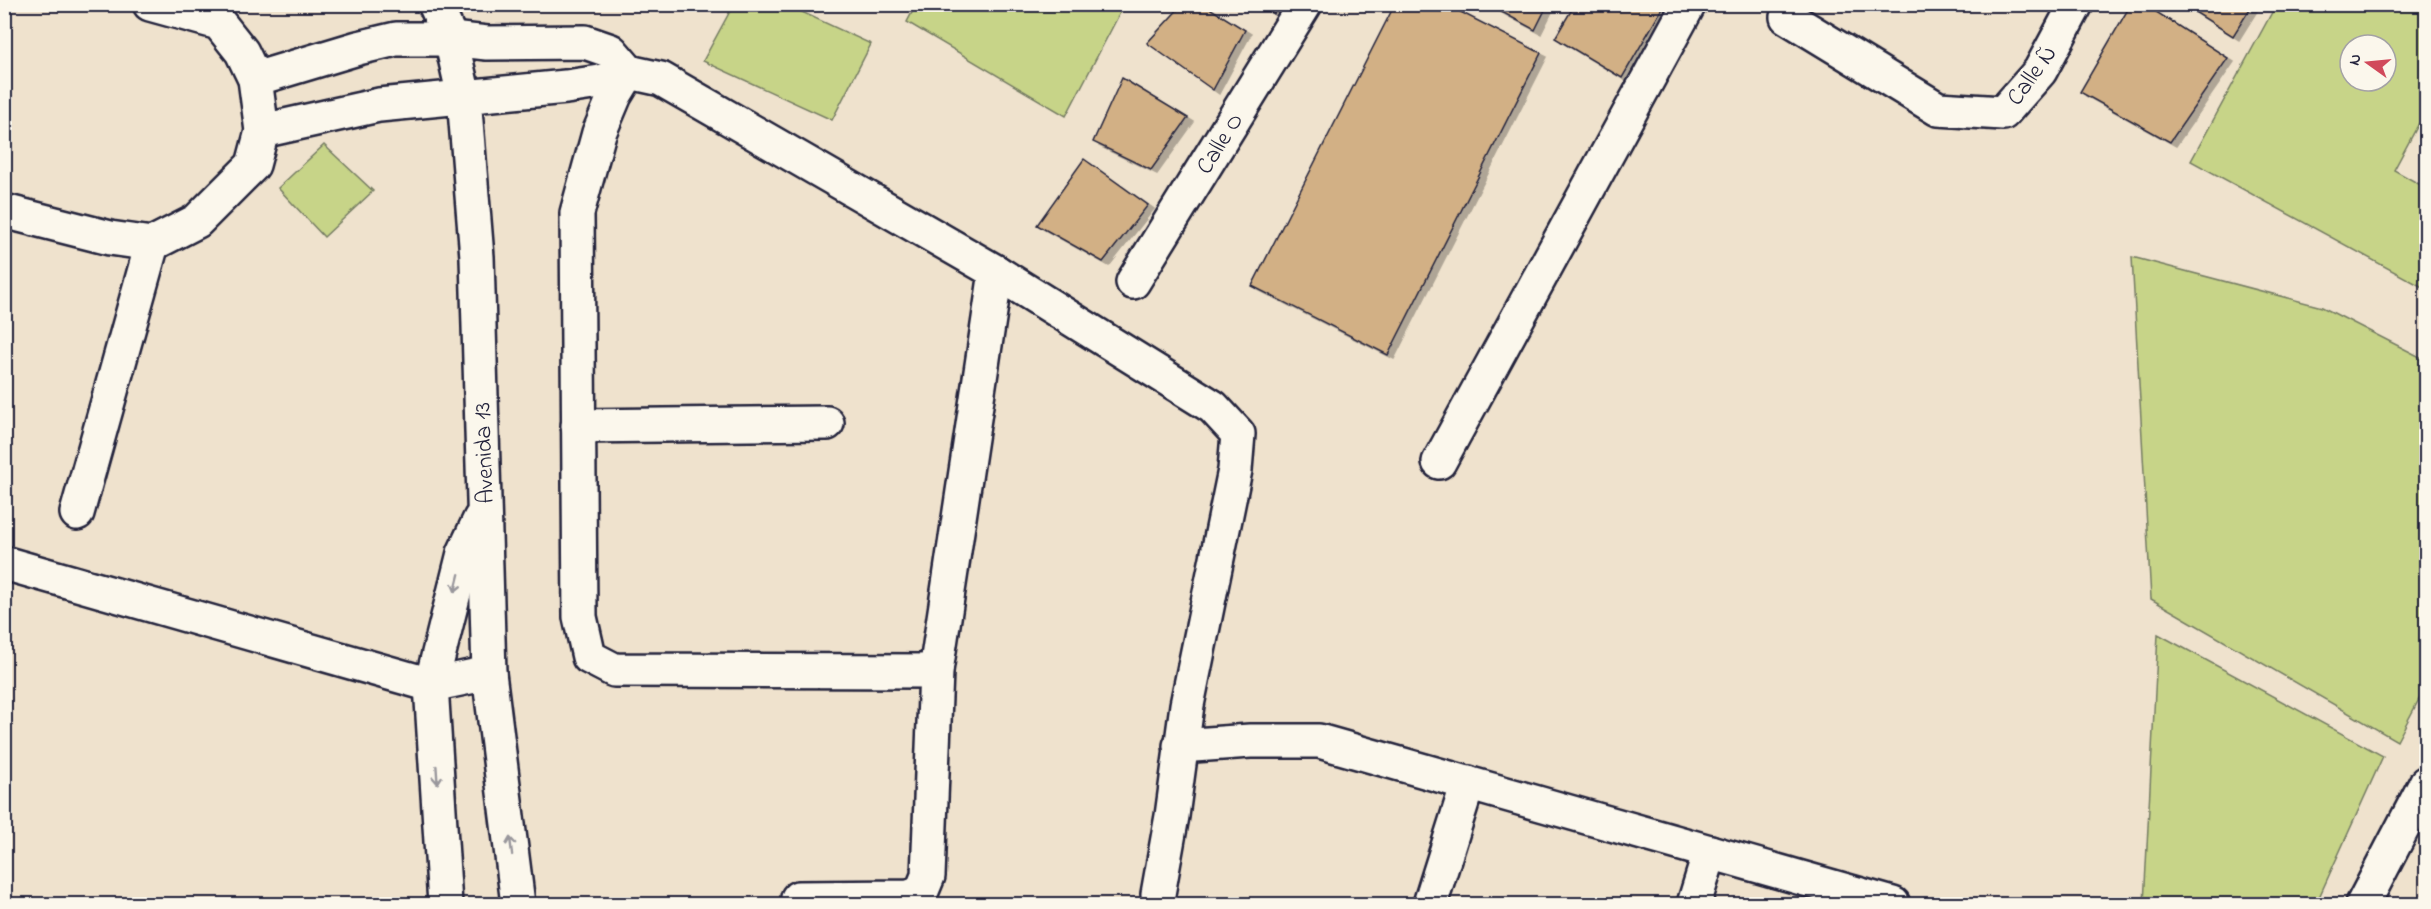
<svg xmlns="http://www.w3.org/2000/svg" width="2431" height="909" viewBox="0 0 2431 909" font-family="'Indie Flower',sans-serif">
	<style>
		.green { fill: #c7d488; stroke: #747b62; stroke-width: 1.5; fill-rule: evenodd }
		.building { fill: #d2b085; stroke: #22223b; stroke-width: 1.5; filter: url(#shadow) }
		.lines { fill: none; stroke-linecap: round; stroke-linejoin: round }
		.minor-casing { stroke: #22223b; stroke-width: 38 }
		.minor { stroke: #fbf7ec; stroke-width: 33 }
		.oneway { stroke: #99979c }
		.labels { text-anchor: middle; stroke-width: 5; stroke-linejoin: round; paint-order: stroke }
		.street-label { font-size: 24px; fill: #22223b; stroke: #fbf7ec }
	</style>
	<defs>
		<filter id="shadow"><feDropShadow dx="6" dy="4" stdDeviation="0" flood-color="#0004"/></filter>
	</defs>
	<rect width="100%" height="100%" fill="#efe2cd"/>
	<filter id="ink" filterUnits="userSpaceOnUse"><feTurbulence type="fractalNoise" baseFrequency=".0167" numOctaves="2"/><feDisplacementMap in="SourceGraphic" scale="12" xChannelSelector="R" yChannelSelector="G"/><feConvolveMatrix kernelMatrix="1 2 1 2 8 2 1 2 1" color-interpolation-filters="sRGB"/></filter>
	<g filter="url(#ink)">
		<g class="green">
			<polygon points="734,4 787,5 871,44 832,120 703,61"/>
			<polygon points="916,5 916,4 1124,5 1066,116 907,22"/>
			<path d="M2276,5h150v105l-32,60 32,18v101l-235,-128zM2350,45h36v36h-36z"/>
			<polygon points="324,145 373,191 324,237 278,188"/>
			<polygon points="2132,257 2322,307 2426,360 2426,686 2397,741 2151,599"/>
			<polygon points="2158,634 2383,756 2316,904 2144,904"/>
		</g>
		<g class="building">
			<polygon points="1183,4 1203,4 1245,30 1213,90 1147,43"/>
			<polygon points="1256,4 1279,4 1274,14"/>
			<polygon points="1395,4 1445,4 1541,53 1388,355 1252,286"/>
			<polygon points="1487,4 1548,4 1535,30"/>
			<polygon points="1575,4 1665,4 1622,78 1555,38"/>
			<polygon points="2131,4 2144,4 2228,58 2170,142 2080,92"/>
			<polygon points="2182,4 2253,4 2233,36"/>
			<polygon points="1122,78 1188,118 1151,170 1093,142"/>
			<polygon points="1084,159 1148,205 1103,262 1037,225"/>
		</g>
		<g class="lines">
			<defs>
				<g id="minor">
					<polyline points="435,4 451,39 464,97 477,257 489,673 518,904"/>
					<polyline points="1787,17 1938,109 2003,113 2040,71 2076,4"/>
					<polyline points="629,72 615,95 599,133 577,213 580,617 589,657 614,670 936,671"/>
					<polyline points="255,79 358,48 396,39 451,39 487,43 585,42 611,51 629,72"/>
					<polyline points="262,131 379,105 566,87 600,82 629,72 661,79 996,272 1213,407 1238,434 1235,470 1187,705 1172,816 1158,894"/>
					<polyline points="4,211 110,238 152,244 197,221 253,165 262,131 255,79 242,52 219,23 150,4"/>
					<polyline points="1133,282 1305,4"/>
					<polyline points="578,426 827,423"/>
					<polyline points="1439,462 1689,4"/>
					<polyline points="77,513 152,244"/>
					<polyline points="4,563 431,685 489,673"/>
					<polyline points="1180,746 1250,741 1319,741 1893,904"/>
					<polyline points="798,898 909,897 921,893 928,876 936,671 996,272"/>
					<polyline points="445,904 431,685 464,553 480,519"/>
					<polyline points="1430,904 1468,783"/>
					<polyline points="1694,904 1710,852"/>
					<polyline points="2363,904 2426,783"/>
				</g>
			</defs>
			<use href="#minor" class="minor-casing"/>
			<use href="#minor" class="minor"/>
		</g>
		<defs><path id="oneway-shaft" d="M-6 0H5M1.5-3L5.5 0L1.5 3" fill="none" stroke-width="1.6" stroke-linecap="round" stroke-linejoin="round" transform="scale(1.5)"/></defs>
		<g class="oneway">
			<use href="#oneway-shaft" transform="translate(457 583) rotate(104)"/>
			<use href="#oneway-shaft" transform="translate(437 775) rotate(86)"/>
			<use href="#oneway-shaft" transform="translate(511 846) rotate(-97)"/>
		</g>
	</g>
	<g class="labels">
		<g class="street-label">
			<text transform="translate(2031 75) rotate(-54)" y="8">Calle Ñ</text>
			<text transform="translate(1219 143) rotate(-58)" y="8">Calle O</text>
			<text transform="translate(483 453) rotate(-92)" y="8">Avenida 13</text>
		</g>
	</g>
	<rect width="2431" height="909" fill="none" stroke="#fbf7ec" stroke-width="24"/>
	<rect x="12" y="12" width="2407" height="885" fill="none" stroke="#22223b" stroke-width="2" filter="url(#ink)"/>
	<g transform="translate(2368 63) rotate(285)"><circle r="28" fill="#fbf7ec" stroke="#a4a2a5" stroke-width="1.5"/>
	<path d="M0-4.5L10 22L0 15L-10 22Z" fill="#d1495b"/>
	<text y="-9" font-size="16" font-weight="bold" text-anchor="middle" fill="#22223b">N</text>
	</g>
</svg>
